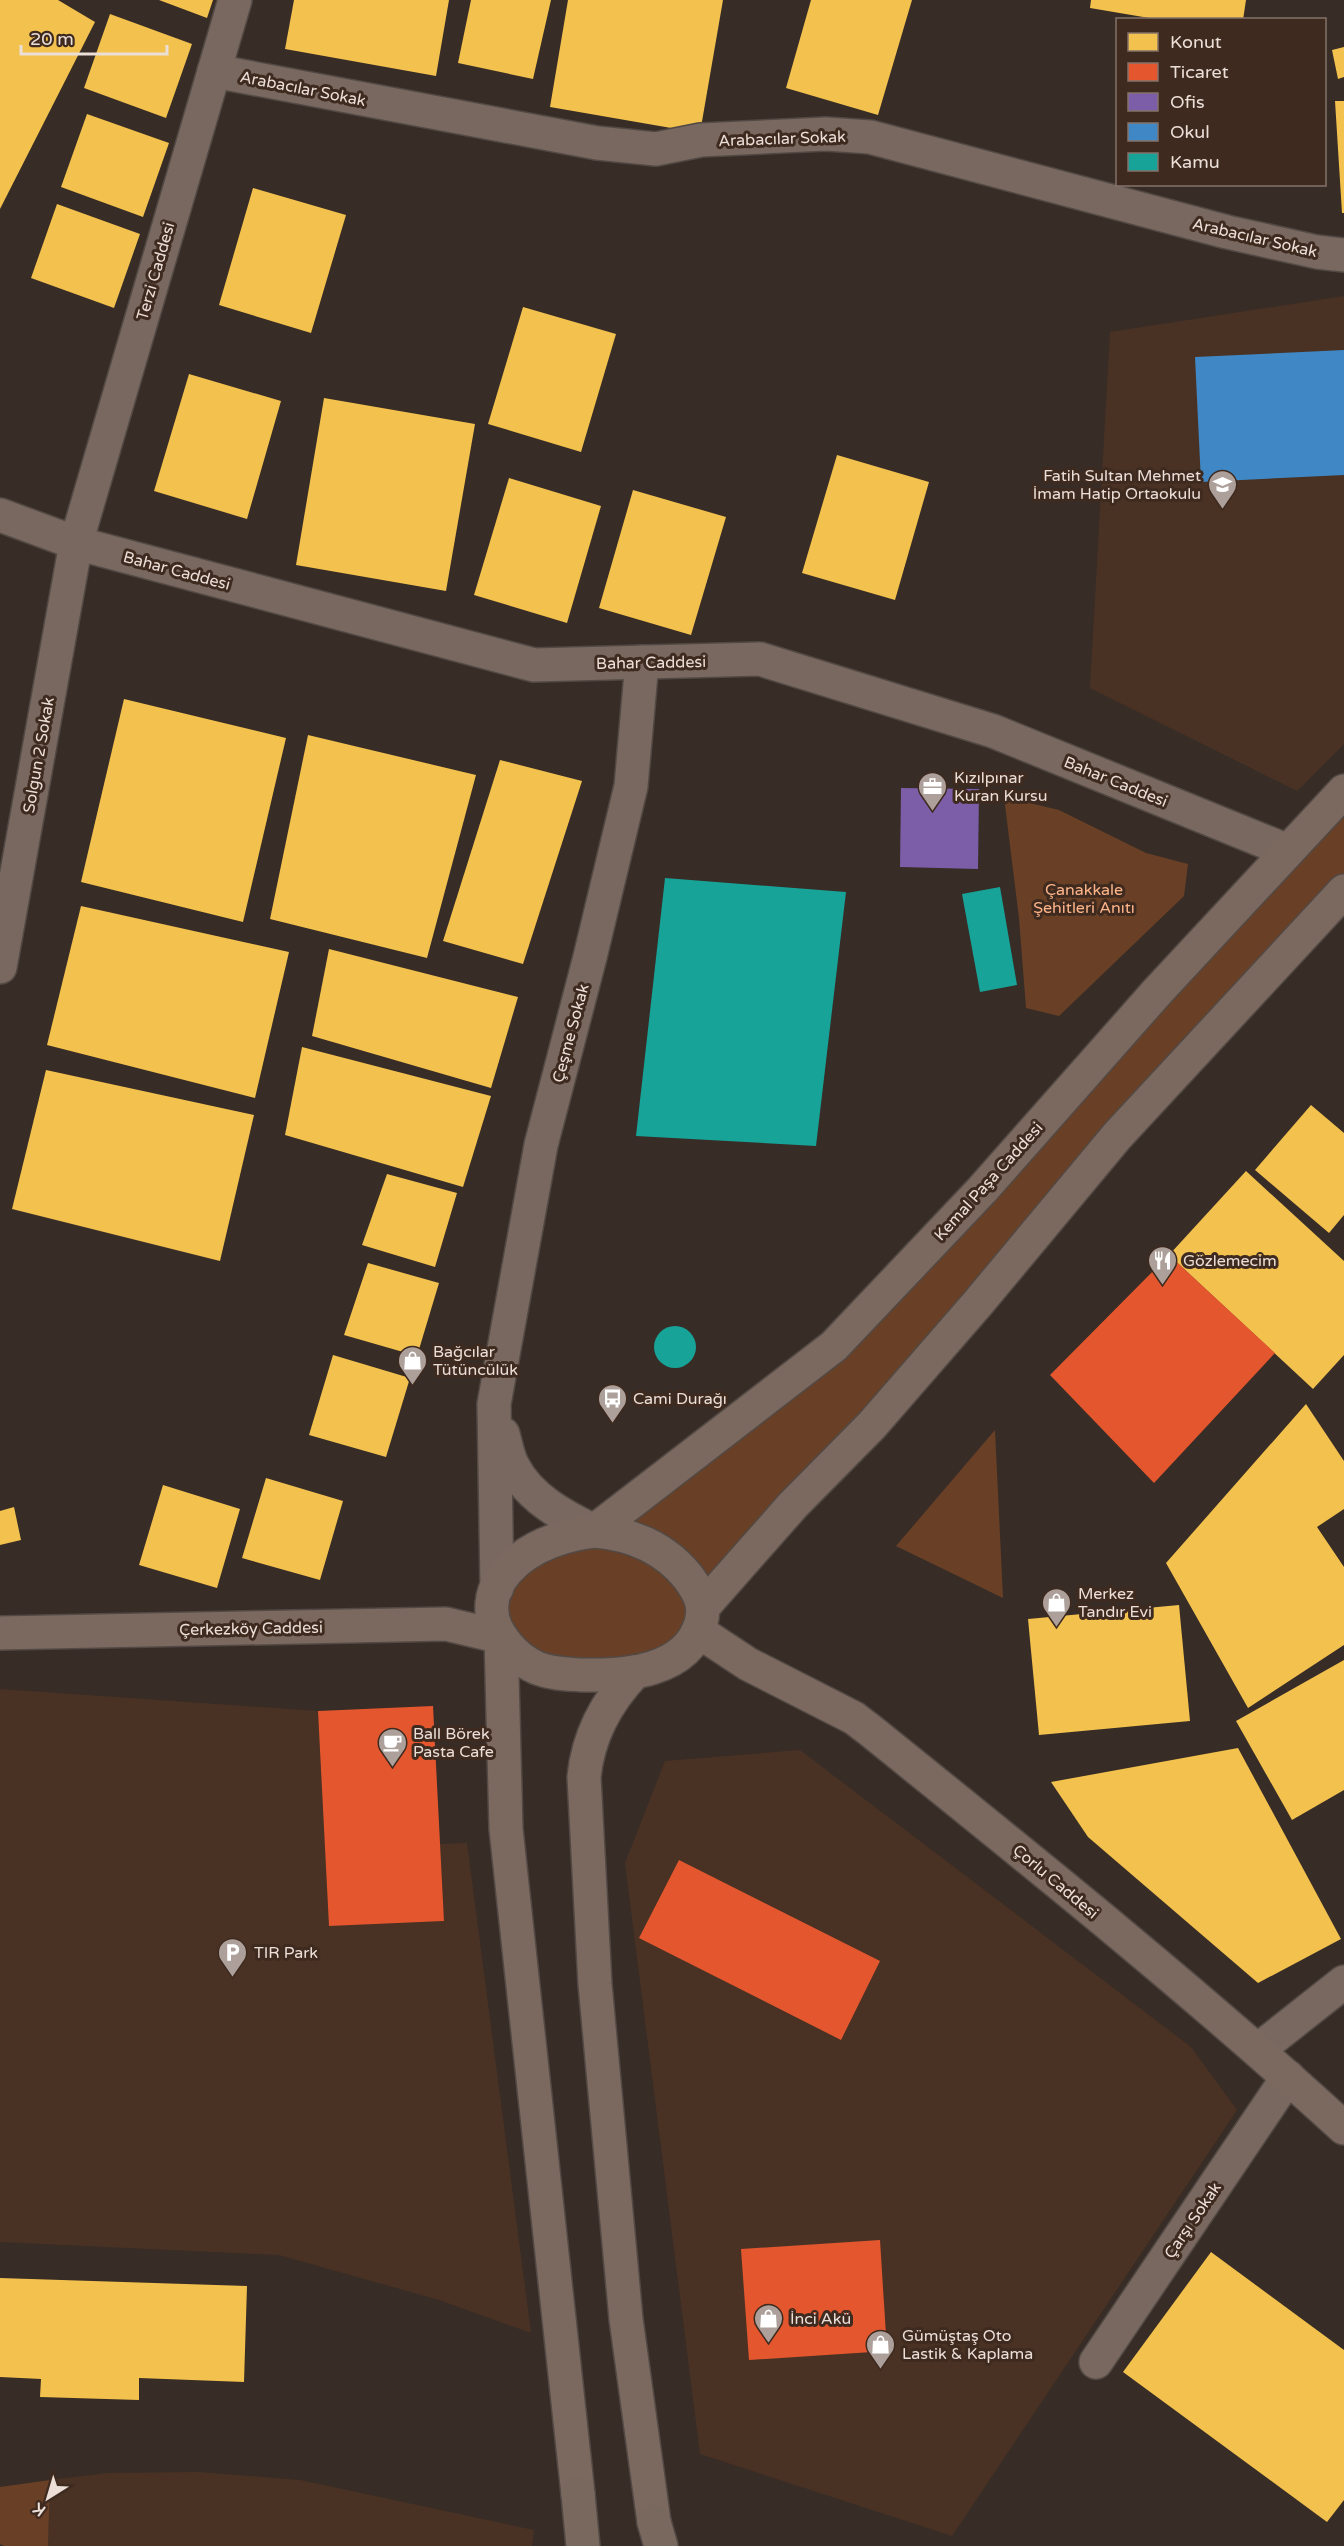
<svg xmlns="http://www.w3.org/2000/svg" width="1344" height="2546" viewBox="0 0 1344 2546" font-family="'Varela Round',sans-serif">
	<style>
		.built { fill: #493224 }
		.green { fill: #694026 }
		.homes { fill: #f2c14e }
		.shops { fill: #e4572e }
		.offices { fill: #7b5ea7 }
		.schools { fill: #3f88c5 }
		.public { fill: #17a398 }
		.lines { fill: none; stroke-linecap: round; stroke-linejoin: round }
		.minor-casing { stroke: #524944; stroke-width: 36 }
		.tertiary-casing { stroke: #524944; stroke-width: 36 }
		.secondary-casing { stroke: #524944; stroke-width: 36 }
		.primary-casing { stroke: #524944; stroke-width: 36 }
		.minor { stroke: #78685f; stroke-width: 33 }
		.tertiary { stroke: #78685f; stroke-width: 33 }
		.secondary { stroke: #7b695f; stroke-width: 33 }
		.primary { stroke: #79685e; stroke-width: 33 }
		.labels { text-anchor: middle; stroke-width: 6; stroke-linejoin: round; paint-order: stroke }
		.street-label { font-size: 16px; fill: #ecdfd8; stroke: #3e2a1f }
		.poi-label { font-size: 16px; fill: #ecdfd8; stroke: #3e2a1f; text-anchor: start }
		.park-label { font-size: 16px; fill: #fdb489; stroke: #3e2a1f }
	</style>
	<rect width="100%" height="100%" fill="#372c26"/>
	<g class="built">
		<polygon points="1344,296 1344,744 1297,791 1090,688 1110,332"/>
		<polygon points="0,1689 318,1711 329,1926 444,1921 440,1844 467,1843 531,2333 439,2300 279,2255 0,2242"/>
		<polygon points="800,1750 1191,2047 1237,2110 952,2536 700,2454 625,1863 665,1761"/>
		<polygon points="199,2472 300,2480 534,2530 532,2546 48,2546 50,2480 107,2473"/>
	</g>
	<g class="green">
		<polygon points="1344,792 1344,891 699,1625 636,1669 515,1650 501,1581 610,1532 778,1389"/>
		<polygon points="1004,797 1059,810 1146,853 1188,864 1184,896 1059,1016 1026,1008 1019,918"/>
		<polygon points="995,1430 1003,1598 896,1546"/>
		<polygon points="50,2480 48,2546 4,2546 0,2544 0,2487"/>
	</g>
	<g class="homes">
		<polygon points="0,0 58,0 95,22 0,209"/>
		<polygon points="159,0 213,0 207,18"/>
		<polygon points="294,0 449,0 436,76 285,49"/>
		<polygon points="471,0 551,0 533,79 458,63"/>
		<polygon points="568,0 723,0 700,133 550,107"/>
		<polygon points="811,0 912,0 878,115 786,88"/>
		<polygon points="1091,0 1246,0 1243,20 1161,20 1090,8"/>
		<polygon points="110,14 192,44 166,118 84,88"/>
		<polygon points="1344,47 1344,77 1338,79 1332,50"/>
		<polygon points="1335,101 1344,101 1344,213 1342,213"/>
		<polygon points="87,114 169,143 143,217 61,187"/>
		<polygon points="253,188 346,215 311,333 219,305"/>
		<polygon points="57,204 140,234 114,308 31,278"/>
		<polygon points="523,307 616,334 581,452 488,424"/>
		<polygon points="189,374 281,401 247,519 154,491"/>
		<polygon points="324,398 475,424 446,591 296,565"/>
		<polygon points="837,455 929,482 895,600 802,573"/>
		<polygon points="509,478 601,506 567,623 474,595"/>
		<polygon points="633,490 726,517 691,635 599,608"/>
		<polygon points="124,699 286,738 243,922 81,882"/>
		<polygon points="308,735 476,775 427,958 270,919"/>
		<polygon points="500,760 582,781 523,964 443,941"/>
		<polygon points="81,906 289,952 255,1098 47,1045"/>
		<polygon points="329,949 518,997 491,1088 312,1036"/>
		<polygon points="302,1047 491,1096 463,1187 285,1135"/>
		<polygon points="46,1070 254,1115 220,1261 12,1209"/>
		<polygon points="1311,1105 1344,1133 1344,1215 1329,1233 1255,1170"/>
		<polygon points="1246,1171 1344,1261 1344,1355 1313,1389 1169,1255"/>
		<polygon points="387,1174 457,1193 435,1267 362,1245"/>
		<polygon points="368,1263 439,1283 417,1356 344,1335"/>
		<polygon points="333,1355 410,1378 386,1457 309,1435"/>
		<polygon points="1306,1404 1344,1461 1344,1509 1317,1527 1344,1567 1344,1645 1248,1708 1166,1563"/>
		<polygon points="266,1478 343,1501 320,1580 242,1558"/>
		<polygon points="163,1485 240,1509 217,1588 139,1565"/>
		<polygon points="14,1507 21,1540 0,1545 0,1511"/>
		<polygon points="1179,1605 1190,1721 1039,1735 1028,1619"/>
		<polygon points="1344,1660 1344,1790 1292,1820 1236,1721"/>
		<polygon points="1238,1748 1341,1939 1258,1983 1088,1837 1051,1782"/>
		<polygon points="1211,2252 1344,2350 1344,2500 1327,2522 1123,2372"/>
		<polygon points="0,2278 247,2286 244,2382 139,2378 139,2400 40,2397 41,2379 0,2377"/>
	</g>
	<g class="shops">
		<polygon points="1169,1255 1275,1353 1154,1483 1050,1375"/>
		<polygon points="433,1706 444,1921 329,1926 318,1711"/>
		<polygon points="679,1860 880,1961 841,2040 639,1938"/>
		<polygon points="880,2240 887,2351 749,2360 741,2249"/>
	</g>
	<polygon class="offices" points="901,788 979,789 978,869 900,867"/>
	<polygon class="schools" points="1344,350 1344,475 1201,482 1195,357"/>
	<g class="public">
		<polygon points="665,878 846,892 816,1146 636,1136"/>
		<polygon points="1000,887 1017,985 980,992 962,894"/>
		<circle cx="675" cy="1347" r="21"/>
	</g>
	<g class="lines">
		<defs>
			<g id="minor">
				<polyline points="214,71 597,143 656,149 701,140 826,134 870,137 1227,232 1317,252 1344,255"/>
				<polyline points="0,967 76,543"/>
				<path d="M503,1434c3,11 5,23 10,32 16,32 50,50 81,65"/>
				<polyline points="497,1588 494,1404 541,1145 590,957 631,786 642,662"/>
				<polyline points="1258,2050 1344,1982"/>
				<polyline points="1096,2362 1288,2077"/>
			</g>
			<g id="tertiary">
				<polyline points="0,515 76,543 534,665 760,659 993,731 1288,851"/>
				<polyline points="76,543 235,0"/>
			</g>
			<g id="secondary">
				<polyline points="594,1531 834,1346 982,1190 1157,992 1344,791"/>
				<path d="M594,1531c38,3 70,16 94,46 11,15 18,27 13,46 -14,49 -76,53 -119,52 -15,-1 -30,-1 -45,-7 -18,-8 -32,-23 -41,-40 -7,-15 -5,-34 4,-48 21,-31 58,-44 94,-49z"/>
				<polyline points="703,1607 793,1505 872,1425 978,1303 1117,1136 1344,891"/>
				<path d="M698,1631l50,33 106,54 17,13c160,129 321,258 473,397"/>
				<polyline points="0,1633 446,1624 501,1637 506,1829 578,2494"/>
				<path d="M635,1672c-28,29 -47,65 -51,105l11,207 31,335 28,203"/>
			</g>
			<g id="primary">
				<polyline points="578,2494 583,2546"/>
				<polyline points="654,2522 661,2546"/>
			</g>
		</defs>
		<use href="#minor" class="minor-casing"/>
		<use href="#tertiary" class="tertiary-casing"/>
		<use href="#secondary" class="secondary-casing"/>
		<use href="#primary" class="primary-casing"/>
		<use href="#minor" class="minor"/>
		<use href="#tertiary" class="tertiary"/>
		<use href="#secondary" class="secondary"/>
		<use href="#primary" class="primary"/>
	</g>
	<defs>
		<symbol id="school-pin" viewBox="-11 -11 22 30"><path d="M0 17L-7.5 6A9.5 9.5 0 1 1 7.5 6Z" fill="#ada09a" stroke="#3e2a1f"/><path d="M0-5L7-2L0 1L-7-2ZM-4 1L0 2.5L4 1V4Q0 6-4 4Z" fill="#fff"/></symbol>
		<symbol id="office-pin" viewBox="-11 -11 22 30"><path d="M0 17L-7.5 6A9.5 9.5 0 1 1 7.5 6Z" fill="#ada09a" stroke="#3e2a1f"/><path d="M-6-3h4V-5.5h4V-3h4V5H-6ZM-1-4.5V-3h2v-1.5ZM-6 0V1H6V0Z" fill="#fff"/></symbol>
		<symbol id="restaurant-pin" viewBox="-11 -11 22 30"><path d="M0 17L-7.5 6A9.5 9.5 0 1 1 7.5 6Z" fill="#ada09a" stroke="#3e2a1f"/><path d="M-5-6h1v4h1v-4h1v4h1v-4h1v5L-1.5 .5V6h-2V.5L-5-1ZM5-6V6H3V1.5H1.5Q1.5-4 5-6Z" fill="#fff"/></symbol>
		<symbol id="shop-pin" viewBox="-11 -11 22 30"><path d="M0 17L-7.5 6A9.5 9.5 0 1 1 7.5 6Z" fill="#ada09a" stroke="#3e2a1f"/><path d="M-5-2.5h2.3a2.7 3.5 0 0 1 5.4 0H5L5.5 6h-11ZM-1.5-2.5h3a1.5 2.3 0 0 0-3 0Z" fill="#fff"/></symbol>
		<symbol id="bus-pin" viewBox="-11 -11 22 30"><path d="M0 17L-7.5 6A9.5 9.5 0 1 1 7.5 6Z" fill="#ada09a" stroke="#3e2a1f"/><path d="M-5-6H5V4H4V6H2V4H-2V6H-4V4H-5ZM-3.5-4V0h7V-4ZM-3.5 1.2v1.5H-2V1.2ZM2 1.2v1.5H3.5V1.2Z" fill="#fff"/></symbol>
		<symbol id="cafe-pin" viewBox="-11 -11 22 30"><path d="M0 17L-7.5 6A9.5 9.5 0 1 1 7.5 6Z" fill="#ada09a" stroke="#3e2a1f"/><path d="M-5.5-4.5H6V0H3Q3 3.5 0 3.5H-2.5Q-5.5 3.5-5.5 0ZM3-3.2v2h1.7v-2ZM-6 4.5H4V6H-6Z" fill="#fff"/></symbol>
		<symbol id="parking-pin" viewBox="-11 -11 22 30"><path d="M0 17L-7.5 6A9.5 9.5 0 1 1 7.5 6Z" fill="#ada09a" stroke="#3e2a1f"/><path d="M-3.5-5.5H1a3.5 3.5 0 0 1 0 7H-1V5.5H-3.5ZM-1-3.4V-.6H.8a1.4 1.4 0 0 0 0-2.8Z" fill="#fff"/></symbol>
	</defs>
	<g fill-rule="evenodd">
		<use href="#school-pin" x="1206" y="468" width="33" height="45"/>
		<use href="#office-pin" x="916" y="770" width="33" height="45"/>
		<use href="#restaurant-pin" x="1146" y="1244" width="33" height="45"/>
		<use href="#shop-pin" x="396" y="1344" width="33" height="45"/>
		<use href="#bus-pin" x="596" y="1382" width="33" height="45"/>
		<use href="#shop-pin" x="1040" y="1586" width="33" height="45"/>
		<use href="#cafe-pin" x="376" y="1726" width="33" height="45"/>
		<use href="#parking-pin" x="216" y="1936" width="33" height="45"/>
		<use href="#shop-pin" x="752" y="2302" width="33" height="45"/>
		<use href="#shop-pin" x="864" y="2328" width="33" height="45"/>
	</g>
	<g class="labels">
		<g class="street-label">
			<text transform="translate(303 88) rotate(11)" y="6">Arabacılar Sokak</text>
			<text transform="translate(782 138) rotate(-2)" y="6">Arabacılar Sokak</text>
			<text transform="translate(1255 237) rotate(13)" y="6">Arabacılar Sokak</text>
			<text transform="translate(155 271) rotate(-74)" y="6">Terzi Caddesi</text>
			<text transform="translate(177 570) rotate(15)" y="6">Bahar Caddesi</text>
			<text transform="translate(651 662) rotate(-1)" y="6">Bahar Caddesi</text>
			<text transform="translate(38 755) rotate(-80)" y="6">Solgun 2 Sokak</text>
			<text transform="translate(1116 781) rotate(22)" y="6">Bahar Caddesi</text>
			<text transform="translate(570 1033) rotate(-75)" y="6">Çeşme Sokak</text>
			<text transform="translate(988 1181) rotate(-48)" y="6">Kemal Paşa Caddesi</text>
			<text transform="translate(251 1628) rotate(-1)" y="6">Çerkezköy Caddesi</text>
			<text transform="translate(1056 1881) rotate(40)" y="6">Çorlu Caddesi</text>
			<text transform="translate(1192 2220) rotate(-56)" y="6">Çarşı Sokak</text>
		</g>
		<g class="poi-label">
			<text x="1201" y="481" text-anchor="end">Fatih Sultan Mehmet<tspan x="1201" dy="18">İmam Hatip Ortaokulu</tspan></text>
			<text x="954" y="783">Kızılpınar<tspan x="954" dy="18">Kuran Kursu</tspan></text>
			<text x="1183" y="1266">Gözlemecim</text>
			<text x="433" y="1357">Bağcılar<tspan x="433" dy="18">Tütüncülük</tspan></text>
			<text x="633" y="1404">Cami Durağı</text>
			<text x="1078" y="1599">Merkez<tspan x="1078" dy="18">Tandır Evi</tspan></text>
			<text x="413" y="1739">Ball Börek<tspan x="413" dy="18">Pasta Cafe</tspan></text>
			<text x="254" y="1958">TIR Park</text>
			<text x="790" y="2324">İnci Akü</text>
			<text x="902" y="2341">Gümüştaş Oto<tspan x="902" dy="18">Lastik &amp; Kaplama</tspan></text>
		</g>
		<g class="park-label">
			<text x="1084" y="895">Çanakkale<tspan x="1084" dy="18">Şehitleri Anıtı</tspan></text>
		</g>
	</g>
	<rect x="1116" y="18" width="210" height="168" fill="#3e2a1f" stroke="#847269" stroke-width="1.5"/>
	<rect x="1128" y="33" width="30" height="18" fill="#f2c14e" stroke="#847269" stroke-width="1.5"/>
	<text x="1170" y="48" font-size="18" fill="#ecdfd8">Konut</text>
	<rect x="1128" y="63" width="30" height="18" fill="#e4572e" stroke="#847269" stroke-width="1.5"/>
	<text x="1170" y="78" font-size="18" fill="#ecdfd8">Ticaret</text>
	<rect x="1128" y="93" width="30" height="18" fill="#7b5ea7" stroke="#847269" stroke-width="1.5"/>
	<text x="1170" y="108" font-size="18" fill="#ecdfd8">Ofis</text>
	<rect x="1128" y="123" width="30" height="18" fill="#3f88c5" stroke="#847269" stroke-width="1.5"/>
	<text x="1170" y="138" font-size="18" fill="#ecdfd8">Okul</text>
	<rect x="1128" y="153" width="30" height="18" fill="#17a398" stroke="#847269" stroke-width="1.5"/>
	<text x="1170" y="168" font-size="18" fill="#ecdfd8">Kamu</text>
	<g transform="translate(48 2498) rotate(217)" stroke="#3e2a1f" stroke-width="4.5" paint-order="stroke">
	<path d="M0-4.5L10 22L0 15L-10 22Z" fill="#ecdfd8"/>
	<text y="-9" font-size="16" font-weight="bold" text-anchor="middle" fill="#ecdfd8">K</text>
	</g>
	<path d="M21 45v9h146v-9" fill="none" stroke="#ecdfd8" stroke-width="3"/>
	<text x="30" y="45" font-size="18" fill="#ecdfd8" stroke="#3e2a1f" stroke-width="4.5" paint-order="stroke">20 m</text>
</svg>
